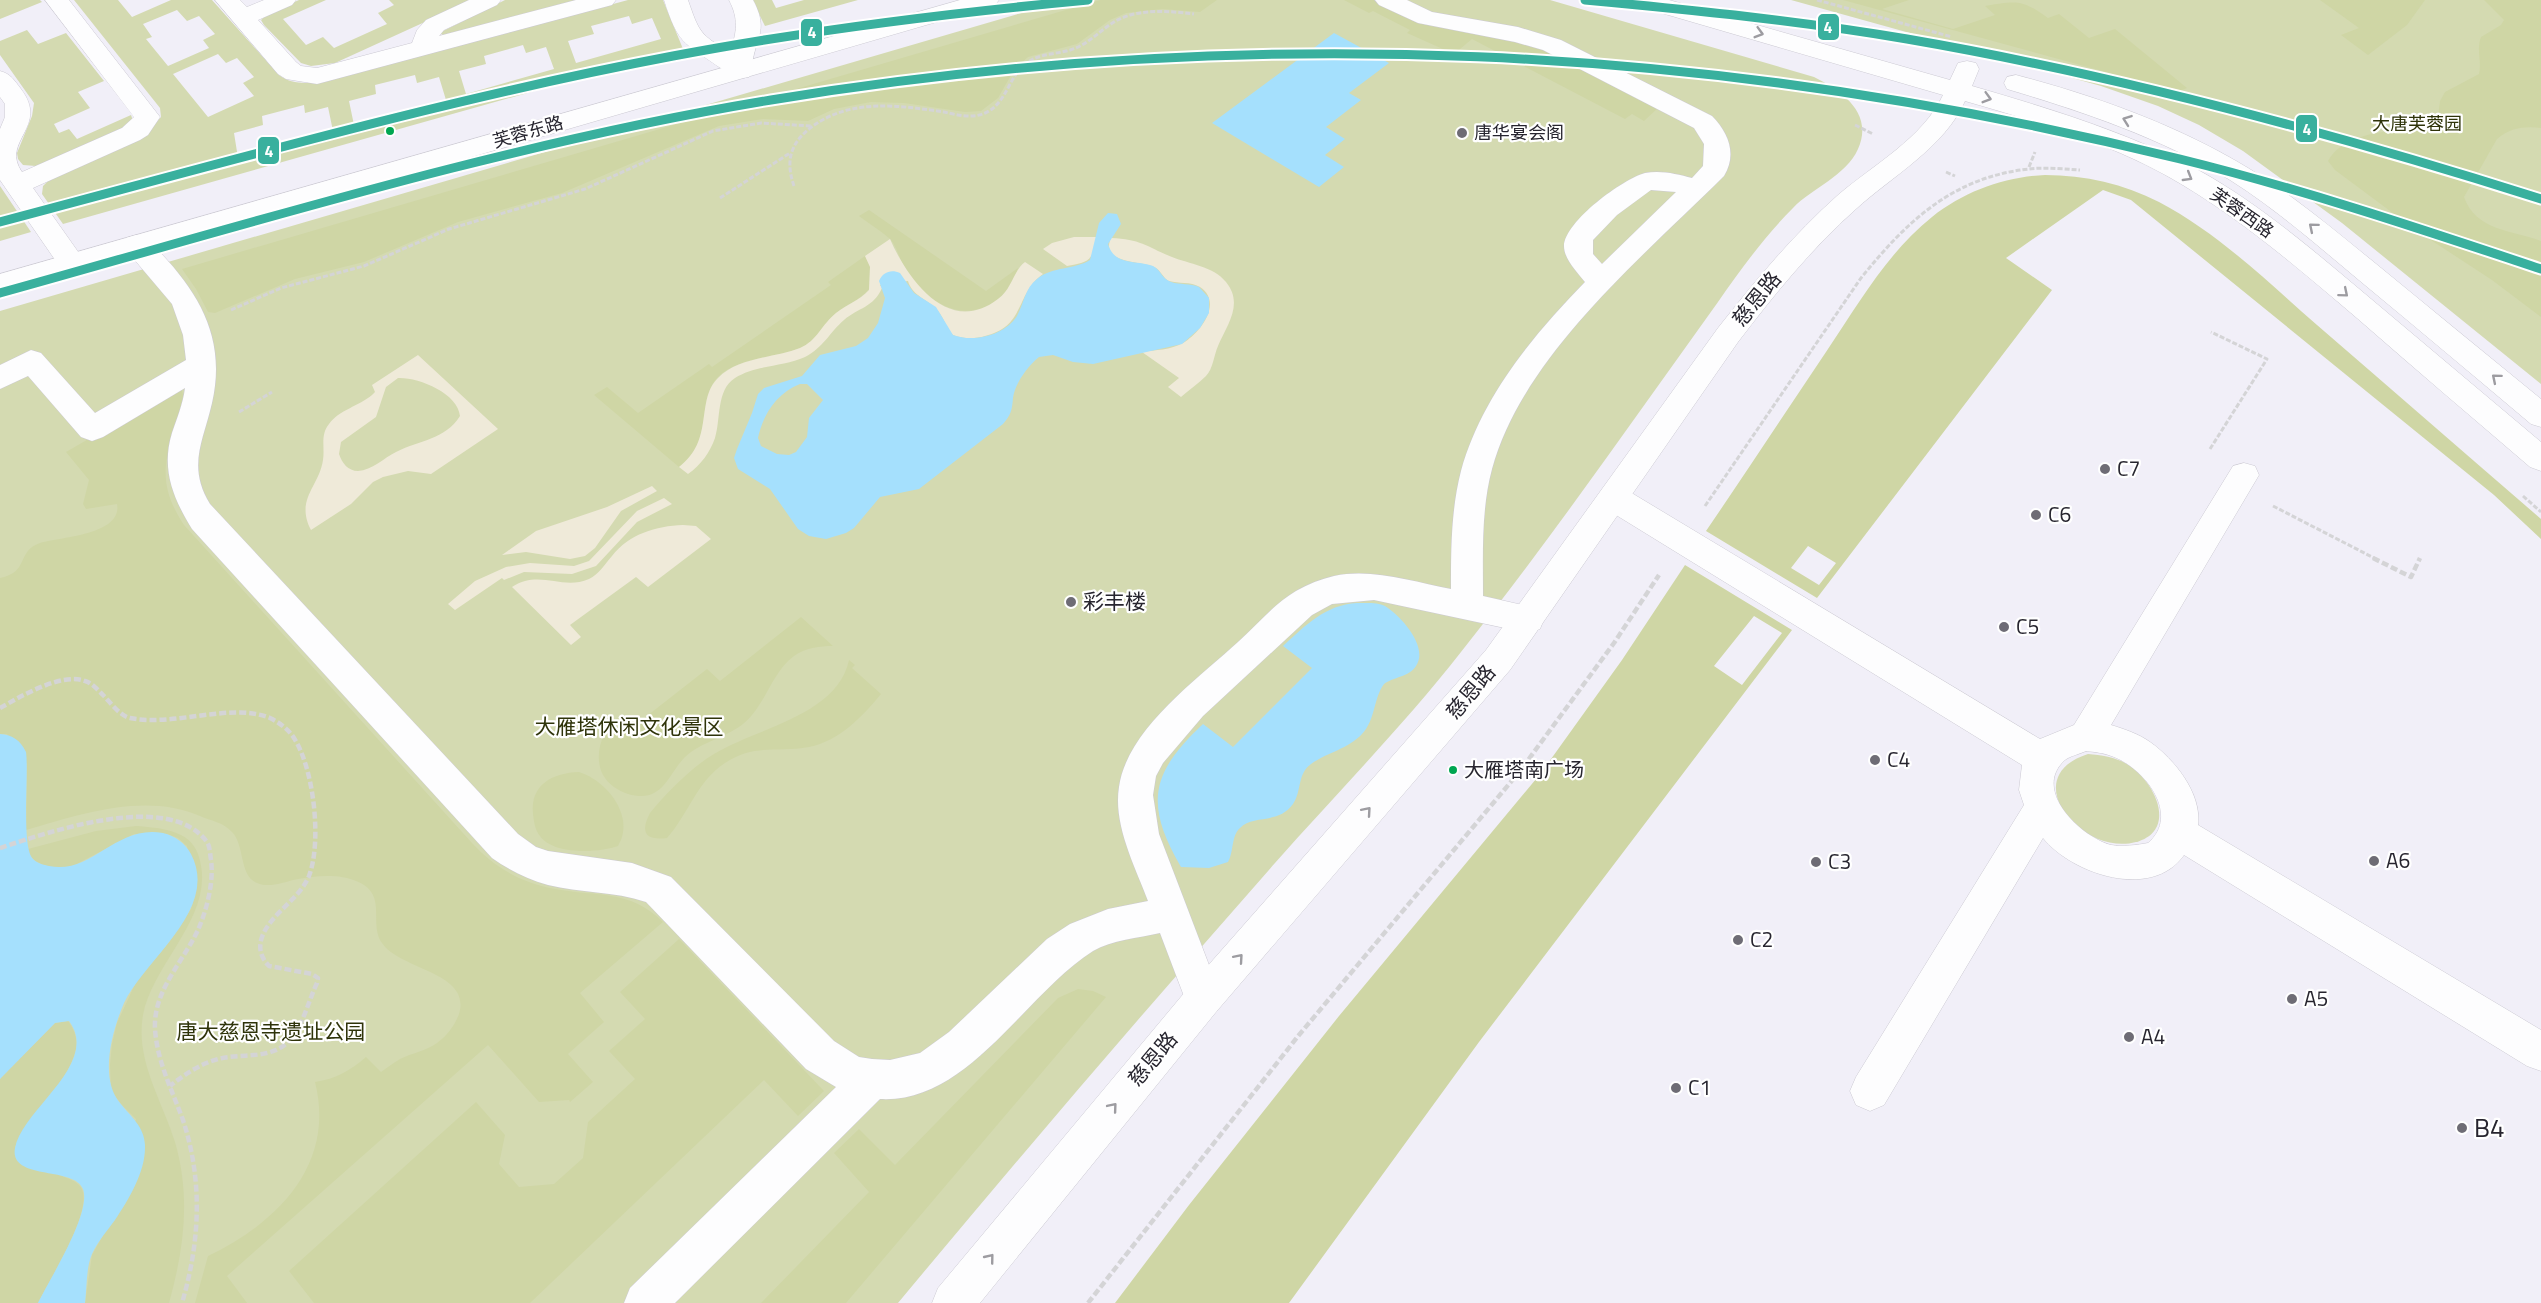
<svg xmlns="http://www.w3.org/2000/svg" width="2541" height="1303" viewBox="0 0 2541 1303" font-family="'Titillium Web','Noto Sans SC',sans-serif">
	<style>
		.green { fill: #d4dab1; fill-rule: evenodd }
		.forest { fill: #cfd6a5; fill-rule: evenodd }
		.sand { fill: #efead9; fill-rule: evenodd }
		.water { fill: #a5e0fd; fill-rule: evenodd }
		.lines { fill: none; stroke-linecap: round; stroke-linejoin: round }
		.minor-casing { stroke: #cccad3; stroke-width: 1 }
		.major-casing { stroke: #cccad3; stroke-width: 1 }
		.path-far1 { stroke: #d4d4d6; stroke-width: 3; stroke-dasharray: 5 2; stroke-linecap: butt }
		.path { stroke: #d4d4d6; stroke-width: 4.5; stroke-dasharray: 7 3; stroke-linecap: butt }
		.minor { fill: #fdfdfe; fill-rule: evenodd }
		.major { fill: #fdfdfe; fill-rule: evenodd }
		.metro-1-casing { stroke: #fff; stroke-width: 13 }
		.metro-1 { stroke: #39b09e; stroke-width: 9 }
		.oneway { stroke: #9d9ca1 }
		.bus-dot { fill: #00a651; stroke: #fff; stroke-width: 2 }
		.poi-dot { fill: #6e6c75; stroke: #fff; stroke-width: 2 }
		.labels { text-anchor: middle; stroke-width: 4.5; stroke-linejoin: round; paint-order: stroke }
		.far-park-label { font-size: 18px; fill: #2f340a; stroke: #fff }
		.far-street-label { font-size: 18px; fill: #27252f; stroke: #fff }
		.far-poi-label { font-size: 18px; fill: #27252f; stroke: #fff; text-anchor: start }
		.bus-label { font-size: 20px; fill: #27252f; stroke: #fff; text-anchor: start }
		.street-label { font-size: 21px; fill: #27252f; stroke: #fff }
		.poi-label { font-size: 21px; fill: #27252f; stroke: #fff; text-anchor: start }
		.park-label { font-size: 21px; fill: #2f340a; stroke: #fff }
		.near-poi-label { font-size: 26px; fill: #27252f; stroke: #fff; text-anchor: start }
		.line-badge { stroke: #fff; stroke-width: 2 }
		.badge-label { font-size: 16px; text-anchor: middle; font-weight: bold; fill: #fff }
	</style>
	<rect width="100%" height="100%" fill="#f1eff8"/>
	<g class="green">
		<polygon points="0,0 40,0 42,2 0,19"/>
		<path d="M74,0h44l14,17 39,-17h41l67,75c14,11 32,8 49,6l300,-81h35l20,49 -620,175 -21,-30 1,-8 5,-5 98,-47 15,-17 -1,-9zM177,10l10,11 12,-5 16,18 -12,6 6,8 -41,18 -22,-27 6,-2 -9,-13zM629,16l3,8 20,-6 9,21 -85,24 -8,-22 26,-7 -3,-8zM523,45l3,8 20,-6 8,22 -88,25 -7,-23 27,-7 -2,-8zM218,54l8,9 11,-5 17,19 -11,6 11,13 -46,21 -35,-43zM415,75l2,8 22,-6 7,23 -92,25 -5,-24 27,-7 -1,-9zM304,105l1,8 23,-6 5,24 -95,27 -4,-25 29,-8 -1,-9z"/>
		<polygon points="299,0 326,0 283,19 306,45 323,37 334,48 387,24 378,13 394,5 389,0 473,0 335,63 311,66 301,63 264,25 261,20 267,14"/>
		<polygon points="505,0 578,0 445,36 439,33"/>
		<polygon points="752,0 772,0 776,8 804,0 858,0 765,26"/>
		<path d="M1066,0h484l264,77c28,14 60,36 44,72 -12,27 -46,39 -65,59 -28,28 -52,61 -75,94 -85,118 -167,237 -257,350 -58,74 -124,141 -186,211 -128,145 -254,292 -377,440h-898v-992z"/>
		<polygon points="1791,0 2541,0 2541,384 2342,223 2243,151 2199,125 2158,106 2101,86"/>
		<polygon points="27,30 38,44 66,33 104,81 78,92 90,108 54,124 59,133 69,129 77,139 131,115 133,121 131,124 36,166 23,165 18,159 17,153 32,116 34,103 0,55 0,41"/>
		<polygon points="0,186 31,232 0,241"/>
		<path d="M2088,754c13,1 27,3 39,10 27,16 52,66 9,78 -54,15 -121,-65 -48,-88z"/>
	</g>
	<g class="forest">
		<polygon points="1100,0 1217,0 1200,12 1162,9 1126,13 1110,20 1077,44 1028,57 1014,70 998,98 981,111 965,112 904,103 871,102 834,109 808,121 763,119 719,126 562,193 458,222 364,262 295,279 215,313 208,312 196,289 182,269"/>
		<polygon points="1344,0 1374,0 1404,16 1430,26 1530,44 1660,106 1644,121 1632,114 1625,119 1472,39 1454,54 1407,33 1410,30 1373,11 1369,13"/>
		<path d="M1843,0h66l-27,9 71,20 42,-14 -10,-9c33,-6 38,-6 63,12l11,-4 30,24 26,-9 72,59 -17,7 -64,-23z"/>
		<polygon points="2320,0 2425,0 2407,25 2368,55 2341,35 2359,28"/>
		<path d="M2484,0h57v128c-17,-2 -31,0 -44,11l-33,58c12,34 48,33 77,44v76l-49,-37 -75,-49 -82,-61 -7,-9c12,-23 47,-29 71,-31 13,0 26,1 38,-4l3,-25 5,-9 34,-18c3,-13 -3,-24 2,-37l20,-12 3,-5z"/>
		<path d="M2045,175c40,0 79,9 114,27 59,31 109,80 158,123 75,65 149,129 224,194v20l-47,-44 -363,-295 -28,-10 -97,68 46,32 -235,308 -111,-67c41,-60 81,-121 122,-182 31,-46 60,-97 104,-132 33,-26 72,-40 113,-42zM1808,546l28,17 -17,22 -28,-17z"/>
		<path d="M869,210l117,81 32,-23c-5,17 -15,30 -31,38 -34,16 -67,-11 -83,-40 -5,-8 -8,-22 -15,-28 -9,-8 -21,-15 -30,-22z"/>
		<path d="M865,256l5,10 -1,23c-10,12 -22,15 -33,24 -14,11 -19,28 -36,35 -25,10 -62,9 -82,29 -23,24 -3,64 -39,90l-85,-72 13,-8 31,26 71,-49 3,3 119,-82 -3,-3z"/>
		<path d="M177,388l5,2 1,6c-10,53 -34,76 1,129l288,318c23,25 50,40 83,46 42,8 75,0 108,33l-83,71 24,29 -36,32 25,28 -23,20 -1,-2 -30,2 -51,-57 -261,231 20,27h-52l13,-47c69,-33 128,-91 107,-174 21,-3 36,-12 51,-25l15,15c6,-4 12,-9 19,-13 12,-6 26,-8 37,-16 10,-7 18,-18 22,-29 13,-42 -59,-44 -77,-71 -14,-21 7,-49 -26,-62 -18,-8 -44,-5 -63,-1 -11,3 -24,8 -36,3 -18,-7 -12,-38 -25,-51 -9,-10 -21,-11 -32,-16 -54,-24 -120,-2 -174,14l1,-66 -20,-30h-7v-156c30,-6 16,-27 40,-35 19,-6 83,-8 77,-39l-31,5 -3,-5 6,-24 -23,-28z"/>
		<path d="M1685,565l107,65 -313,412 -190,261h-174l74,-98 150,-189 202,-243 81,-113zM1754,616l28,17 -40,52 -28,-19z"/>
		<path d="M801,617l32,29c-13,0 -28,2 -39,10 -20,15 -26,40 -42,59 -16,20 -41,23 -61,37 -23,16 -24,53 -63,42 -11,-4 -19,-9 -25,-19 -10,-19 -1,-45 14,-57l12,12 78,-61 13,12z"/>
		<path d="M849,660l6,5 -3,3 29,26c-19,23 -42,47 -72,53 -32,6 -54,-4 -84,16 -28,18 -37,52 -58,75 -22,3 -27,-6 -17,-25 15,-19 43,-47 64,-59 42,-26 123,-38 135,-94z"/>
		<path d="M579,772c29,9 57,46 39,74 -19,7 -65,9 -78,-10 -5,-6 -6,-14 -7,-22 -3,-30 20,-41 46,-42z"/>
		<path d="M136,826c23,2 53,3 62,28 21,59 -45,107 -55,161 -8,45 19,85 32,127 16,55 9,107 -6,161h-84l7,-48 13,-23 31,-113 -15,-15 -10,-14 -1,-25 2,-21 5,-21 19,-41 34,-41 21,-32 5,-20 -9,-43 -9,-8 -11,-4h-33l-65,34c-15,1 -38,-2 -41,-19l68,-18z"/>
		<polygon points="679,939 824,1091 798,1116 764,1080 530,1303 314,1303 289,1271 476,1102 505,1135 499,1164 519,1187 554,1184 583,1158 588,1122 635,1079 609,1051 645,1019 620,992"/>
		<polygon points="1078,989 1093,991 1106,997 846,1303 761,1303 869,1192 834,1153 859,1129 895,1165 1058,998"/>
		<path d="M68,1021c8,11 11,22 6,35 -10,29 -44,61 -59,91 14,9 28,19 43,27 7,4 15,5 21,11 20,18 -31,97 -41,118h-38v-224l55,-56z"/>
	</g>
	<g class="sand">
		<path d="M1074,237h23c-5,23 -6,25 -30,29l-24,-17 9,-6z"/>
		<path d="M1111,238c30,1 36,9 61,19 17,7 41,9 54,25 18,22 1,43 -8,64 -4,9 -5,23 -12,30 -7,7 -17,14 -25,21l-13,-10 11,-9 -37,-26c13,-2 29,-2 41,-9 16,-9 41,-40 17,-56 -10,-6 -21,-3 -31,-6 -6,-3 -8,-10 -13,-13 -12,-8 -57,-3 -45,-30z"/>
		<path d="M890,239c18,41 59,98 108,60 14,-10 15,-28 27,-37l18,12c-28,20 -17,52 -58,62 -10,3 -22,3 -32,-1 -7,-7 -9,-17 -15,-24 -10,-12 -26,-15 -30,-30l-28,4 2,3c-8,19 -24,20 -38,32 -14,12 -21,28 -39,37 -22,10 -50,8 -70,21 -19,12 -14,41 -20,60 -5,14 -14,27 -27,36l-9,-7c36,-27 16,-66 39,-89 20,-21 57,-20 82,-30 17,-7 22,-24 36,-35 11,-9 23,-12 33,-23l1,-23 -5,-11z"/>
		<path d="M418,355l80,74 -67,45 -23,-3 -25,6 -10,5 -22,22 -40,26c-16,-31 8,-43 12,-70 2,-13 -3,-25 6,-36 10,-14 30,-18 43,-29l3,-3 -3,-7zM398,378c20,-1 60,15 62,38 -15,24 -41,24 -64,36 -12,6 -24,18 -38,19 -10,0 -16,-8 -19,-17l2,-12 35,-25 10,-30z"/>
		<polygon points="652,486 657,491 621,511 595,548 585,556 570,559 526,552 502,555 536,531 607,507"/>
		<polygon points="664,498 672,504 637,522 596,566 572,574 524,572 504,580 502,578 455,610 448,604 475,581 506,567 530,563 574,566 589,561 637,511"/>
		<path d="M683,525l13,1 15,13 -63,48 -12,-10 -66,48 11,12 -10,8 -59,-58c28,-18 50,4 77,-8 10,-5 16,-15 23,-23 17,-22 44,-30 71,-31z"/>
	</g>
	<g class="water">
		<polygon points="1334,33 1389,63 1349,93 1361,100 1326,127 1345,139 1325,155 1344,167 1319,187 1212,123"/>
		<path d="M1108,213l9,1 4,10 -13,20c6,22 29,16 45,22 8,4 9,13 18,16 9,3 19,1 28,5l10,11v15l-9,15 -18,16 -89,20 -20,-2 -20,-7 -14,2c-11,9 -24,26 -26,41 -1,12 -2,17 -10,26l-84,65 -39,8 -26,31 -8,5 -20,6 -17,-3 -11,-7 -28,-40 -32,-20 -4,-11 3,-9 15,-36 6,-19 6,-6 38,-12 18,-21 36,-9 12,-8 10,-15 7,-25 -6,-17c4,-9 12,-12 21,-8l14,20 22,14 17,28c21,8 52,0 64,-19 7,-13 8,-28 20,-37 16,-13 37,-9 53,-19l9,-37zM800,384h7l16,16 -14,18 -2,19 -11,15 -7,3 -12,-1 -16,-8 -3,-8c5,-24 19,-45 42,-54z"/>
		<path d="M1357,603c8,0 21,-1 28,3 16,10 44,41 31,60 -7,11 -23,11 -32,18 -11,15 -8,35 -22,50 -14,15 -34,18 -51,30 -14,10 -9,27 -18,40 -15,21 -40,10 -53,24 -9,8 -6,24 -12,34l-19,6 -28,-1c-37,-64 -30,-94 22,-143l30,23 79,-79 -29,-22c23,-21 42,-41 74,-43z"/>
		<path d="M0,734c13,1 20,6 26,18 3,20 -5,96 7,107 4,4 11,6 16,7 43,9 67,-42 114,-33 12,3 22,10 28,21 29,55 -46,105 -67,149 -12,28 -25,75 -4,100 11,14 24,23 25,42 1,26 -16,54 -30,75 -8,11 -17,21 -23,34 -6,14 -5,33 -7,49h-47c11,-23 54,-90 45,-114 -9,-23 -74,-8 -68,-41 7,-39 86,-84 54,-127l-14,2 -55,56z"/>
	</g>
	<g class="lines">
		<defs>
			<g id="minor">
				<path d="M45,0h24l91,117 -12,18 -8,5 -107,48 53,75 -4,7 -10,3 -10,-3 -62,-90v-51l5,-12v-13l-5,-7v-26c11,3 14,9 21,18 29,38 -21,52 1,83l100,-44 12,-11z"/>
				<polygon points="215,0 240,0 247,7 264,0 296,0 292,5 258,20 296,62 301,66 317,68 412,43 417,30 426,20 469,0 501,0 497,5 444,30 439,36 576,0 616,0 612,5 317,84 286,79 278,74"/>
				<path d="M664,0h24c11,32 12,35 42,52 7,-20 9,-33 -1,-52h24c18,33 -1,40 -1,71l-3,6c-14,3 -18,-3 -30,-10 -37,-26 -40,-22 -55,-67z"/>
				<path d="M1375,0h32l25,12 86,15 43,13 151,76c17,17 25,39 12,60 -81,81 -201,179 -232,293 -11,41 -9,85 -9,127l57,13 4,10 -4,10 -12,4 -154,-33 -42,4 -20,11 -109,101 -40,47 -7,13 -3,19 6,39 63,165 -6,13 -13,6 -13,-6 -30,-79c-22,5 -48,7 -67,18 -68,43 -125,153 -213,148l-205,204h-51l6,-15 206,-201 -30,-18 -160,-167c-32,-11 -66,-9 -98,-17 -21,-6 -39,-15 -56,-27l-300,-329c-19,-31 -31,-60 -20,-96 5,-15 11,-29 13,-45l-82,49 -11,4 -11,-4 -53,-61 -28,13v-24l31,-15 10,3 54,60 91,-53 -3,-25 -11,-31 -50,-59 4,-7 10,-3 10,3c48,47 82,95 66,165 -9,39 -25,63 -2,101l308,330 18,13 12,4 84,12 39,14 163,164 25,16 13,2 18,1 30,-7 29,-21 98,-93 23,-15 38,-15 40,-8c-13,-35 -35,-76 -29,-114 8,-58 79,-108 119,-145 19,-17 36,-38 58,-51 12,-7 25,-12 38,-15 39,-8 79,6 117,13 0,-39 0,-79 10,-118 20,-73 72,-136 124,-189 -8,-10 -21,-23 -21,-36 1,-25 59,-67 81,-73 16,-3 32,1 47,5l11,-12 1,-22 -10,-16 -151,-78 -28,-8 -97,-19 -39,-18zM1651,190l25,2 -74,72 -9,-10v-14l24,-25z"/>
				<path d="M2244,463l11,3 4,9 -148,250c13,4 28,9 39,17 24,17 52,51 48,83l343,205v41l-14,-5 -343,-211c-32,46 -112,19 -141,-17l-159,267 -14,6 -14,-6 -6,-14 6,-14 168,-272 -5,-15 3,-25 -419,-258 -4,-9 4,-9 11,-3 11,3 415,250 34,-14 159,-259zM2086,751c9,1 19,2 28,6 31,12 67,58 34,86 -10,2 -26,4 -37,2 -30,-8 -80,-55 -46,-85 5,-4 15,-6 21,-9z"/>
			</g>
			<g id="major">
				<polygon points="960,0 999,0 995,5 0,294 0,274"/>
				<path d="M1630,0h39l281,80 8,-17 9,-2 9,2 3,6 -7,17c72,21 145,43 213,77 65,33 123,83 179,130 59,50 118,99 177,149v29l-11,-4c-57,-49 -115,-98 -172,-148 -60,-51 -120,-103 -189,-142 -62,-35 -135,-56 -204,-76 -20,46 -74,76 -109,108 -45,40 -82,86 -118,133l-228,328 -294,342 -236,291h-48l6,-15 252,-302 296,-336 232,-322c37,-47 75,-93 120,-133 35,-30 85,-57 105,-100l-309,-90z"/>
				<path d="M2016,75c80,21 161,50 232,93 45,27 86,62 127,95 56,46 111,91 166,136v28l-10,-3c-57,-48 -114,-96 -171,-143 -42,-35 -84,-72 -130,-101 -69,-42 -146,-68 -223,-91l-3,-6 3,-6z"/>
			</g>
		</defs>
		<use href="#minor" class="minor-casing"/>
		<use href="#major" class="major-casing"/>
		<g class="path-far1">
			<polyline points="1817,0 1952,37"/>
			<polyline points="1855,125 1873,134"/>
			<polyline points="2029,167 2035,152"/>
			<polyline points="1946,172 1955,176"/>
			<path d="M794,186c-8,-23 -5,-41 15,-57 39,-31 88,-24 135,-17 13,3 28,7 41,1 21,-9 23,-34 39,-48 15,-13 35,-10 52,-17 14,-6 25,-18 38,-26 23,-14 54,-11 80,-8"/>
			<polyline points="720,198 790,153"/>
			<polyline points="231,310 281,288 364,266 449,229 585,189 713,131 761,123 811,126"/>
			<polyline points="239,412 272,392"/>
			<polyline points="2210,449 2267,359 2211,332"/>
			<polyline points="2523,496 2541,512"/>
			<path d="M1705,506l156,-228c46,-57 92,-101 168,-109 17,-2 35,0 51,1"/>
			<polyline points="2273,506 2376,559"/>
		</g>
		<g class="path">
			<polyline points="2373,558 2411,577 2420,558"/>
			<path d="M0,708c20,-11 61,-36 85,-27 7,2 13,9 18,14 7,7 17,21 27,23 45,9 100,-16 140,0 10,5 18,11 24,20 20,31 28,104 15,138 -10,24 -38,37 -47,61 -4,11 -1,21 7,29l43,8 6,4 -1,5c-9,19 -14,43 -28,58 -18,19 -48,12 -71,18 -18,5 -33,15 -48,27"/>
			<path d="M0,848c49,-16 169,-58 207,-6 3,4 3,12 4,18 3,22 -4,49 -13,70 -15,32 -45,61 -43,99 2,32 17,61 28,91 20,61 17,122 -1,183"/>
			<polyline points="1088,1303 1299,1035 1520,771 1614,643 1659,575"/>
		</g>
		<use href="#minor" class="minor"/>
		<use href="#major" class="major"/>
		<defs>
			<g id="metro-1">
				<path d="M1585,0c108,10 216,21 322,39 215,37 426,94 634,160"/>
				<path d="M0,222c223,-59 446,-123 673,-166 137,-26 276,-43 415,-56"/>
				<path d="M0,293c255,-71 510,-150 771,-193 477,-78 939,-57 1409,59 122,30 241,70 361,110"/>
			</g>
		</defs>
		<use href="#metro-1" class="metro-1-casing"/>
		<use href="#metro-1" class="metro-1"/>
	</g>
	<defs><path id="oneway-chevron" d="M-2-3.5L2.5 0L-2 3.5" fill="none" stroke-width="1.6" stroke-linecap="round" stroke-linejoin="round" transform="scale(1.5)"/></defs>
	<g class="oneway">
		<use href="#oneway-chevron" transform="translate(1759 33) rotate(16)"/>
		<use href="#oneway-chevron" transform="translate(1987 98) rotate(16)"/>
		<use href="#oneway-chevron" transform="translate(2127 120) rotate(-160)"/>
		<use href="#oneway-chevron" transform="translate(2188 177) rotate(31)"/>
		<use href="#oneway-chevron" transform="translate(2313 227) rotate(-140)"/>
		<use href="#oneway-chevron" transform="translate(2344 293) rotate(40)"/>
		<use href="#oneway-chevron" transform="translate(2496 378) rotate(-140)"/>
		<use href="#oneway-chevron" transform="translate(1367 811) rotate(-49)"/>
		<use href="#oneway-chevron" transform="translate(1239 958) rotate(-49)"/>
		<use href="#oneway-chevron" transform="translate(1113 1107) rotate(-50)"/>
		<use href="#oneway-chevron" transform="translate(990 1258) rotate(-51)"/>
	</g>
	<g class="bus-dot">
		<circle cx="390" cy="131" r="5"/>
		<circle cx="1453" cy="770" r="5"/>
	</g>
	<g class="poi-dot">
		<circle cx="1462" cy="133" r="6"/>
		<circle cx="2105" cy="469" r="6"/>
		<circle cx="2036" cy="515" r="6"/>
		<circle cx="1071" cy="602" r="6"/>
		<circle cx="2004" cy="627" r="6"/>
		<circle cx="1875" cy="760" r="6"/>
		<circle cx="2374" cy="861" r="6"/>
		<circle cx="1816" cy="862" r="6"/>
		<circle cx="1738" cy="940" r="6"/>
		<circle cx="2292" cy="999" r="6"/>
		<circle cx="2129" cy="1037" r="6"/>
		<circle cx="1676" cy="1088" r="6"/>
		<circle cx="2462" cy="1128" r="6"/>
	</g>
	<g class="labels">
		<g class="far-park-label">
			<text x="2417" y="130">大唐芙蓉园</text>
		</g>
		<g class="far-street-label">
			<text transform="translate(528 132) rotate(-16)" y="6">芙蓉东路</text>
			<text transform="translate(2242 213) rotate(35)" y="6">芙蓉西路</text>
		</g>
		<g class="far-poi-label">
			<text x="1474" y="139">唐华宴会阁</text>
		</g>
		<g class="bus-label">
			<text x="1464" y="777">大雁塔南广场</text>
		</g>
		<g class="street-label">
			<text transform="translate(1757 299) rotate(-51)" y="7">慈恩路</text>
			<text transform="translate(1471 692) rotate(-50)" y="7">慈恩路</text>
			<text transform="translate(1153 1059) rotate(-50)" y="7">慈恩路</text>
		</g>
		<g class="poi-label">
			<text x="2117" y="476">C7</text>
			<text x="2048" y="522">C6</text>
			<text x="1083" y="609">彩丰楼</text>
			<text x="2016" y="634">C5</text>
			<text x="1887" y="767">C4</text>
			<text x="2386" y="868">A6</text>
			<text x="1828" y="869">C3</text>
			<text x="1750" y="947">C2</text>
			<text x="2304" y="1006">A5</text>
			<text x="2141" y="1044">A4</text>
			<text x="1688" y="1095">C1</text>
		</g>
		<g class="park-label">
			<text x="629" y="734">大雁塔休闲文化景区</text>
			<text x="271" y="1039">唐大慈恩寺遗址公园</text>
		</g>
		<g class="near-poi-label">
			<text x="2474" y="1137">B4</text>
		</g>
	</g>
	<g class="line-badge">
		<rect x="1817" y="13" width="23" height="28" rx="6" fill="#39b09e"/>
		<rect x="800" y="18" width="23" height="29" rx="6" fill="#39b09e"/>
		<rect x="2295" y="114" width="23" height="29" rx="6" fill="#39b09e"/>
		<rect x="257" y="136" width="23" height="29" rx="6" fill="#39b09e"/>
	</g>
	<g class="badge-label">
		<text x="1828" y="33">4</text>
		<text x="812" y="38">4</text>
		<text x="2307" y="135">4</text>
		<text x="269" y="157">4</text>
	</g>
</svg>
